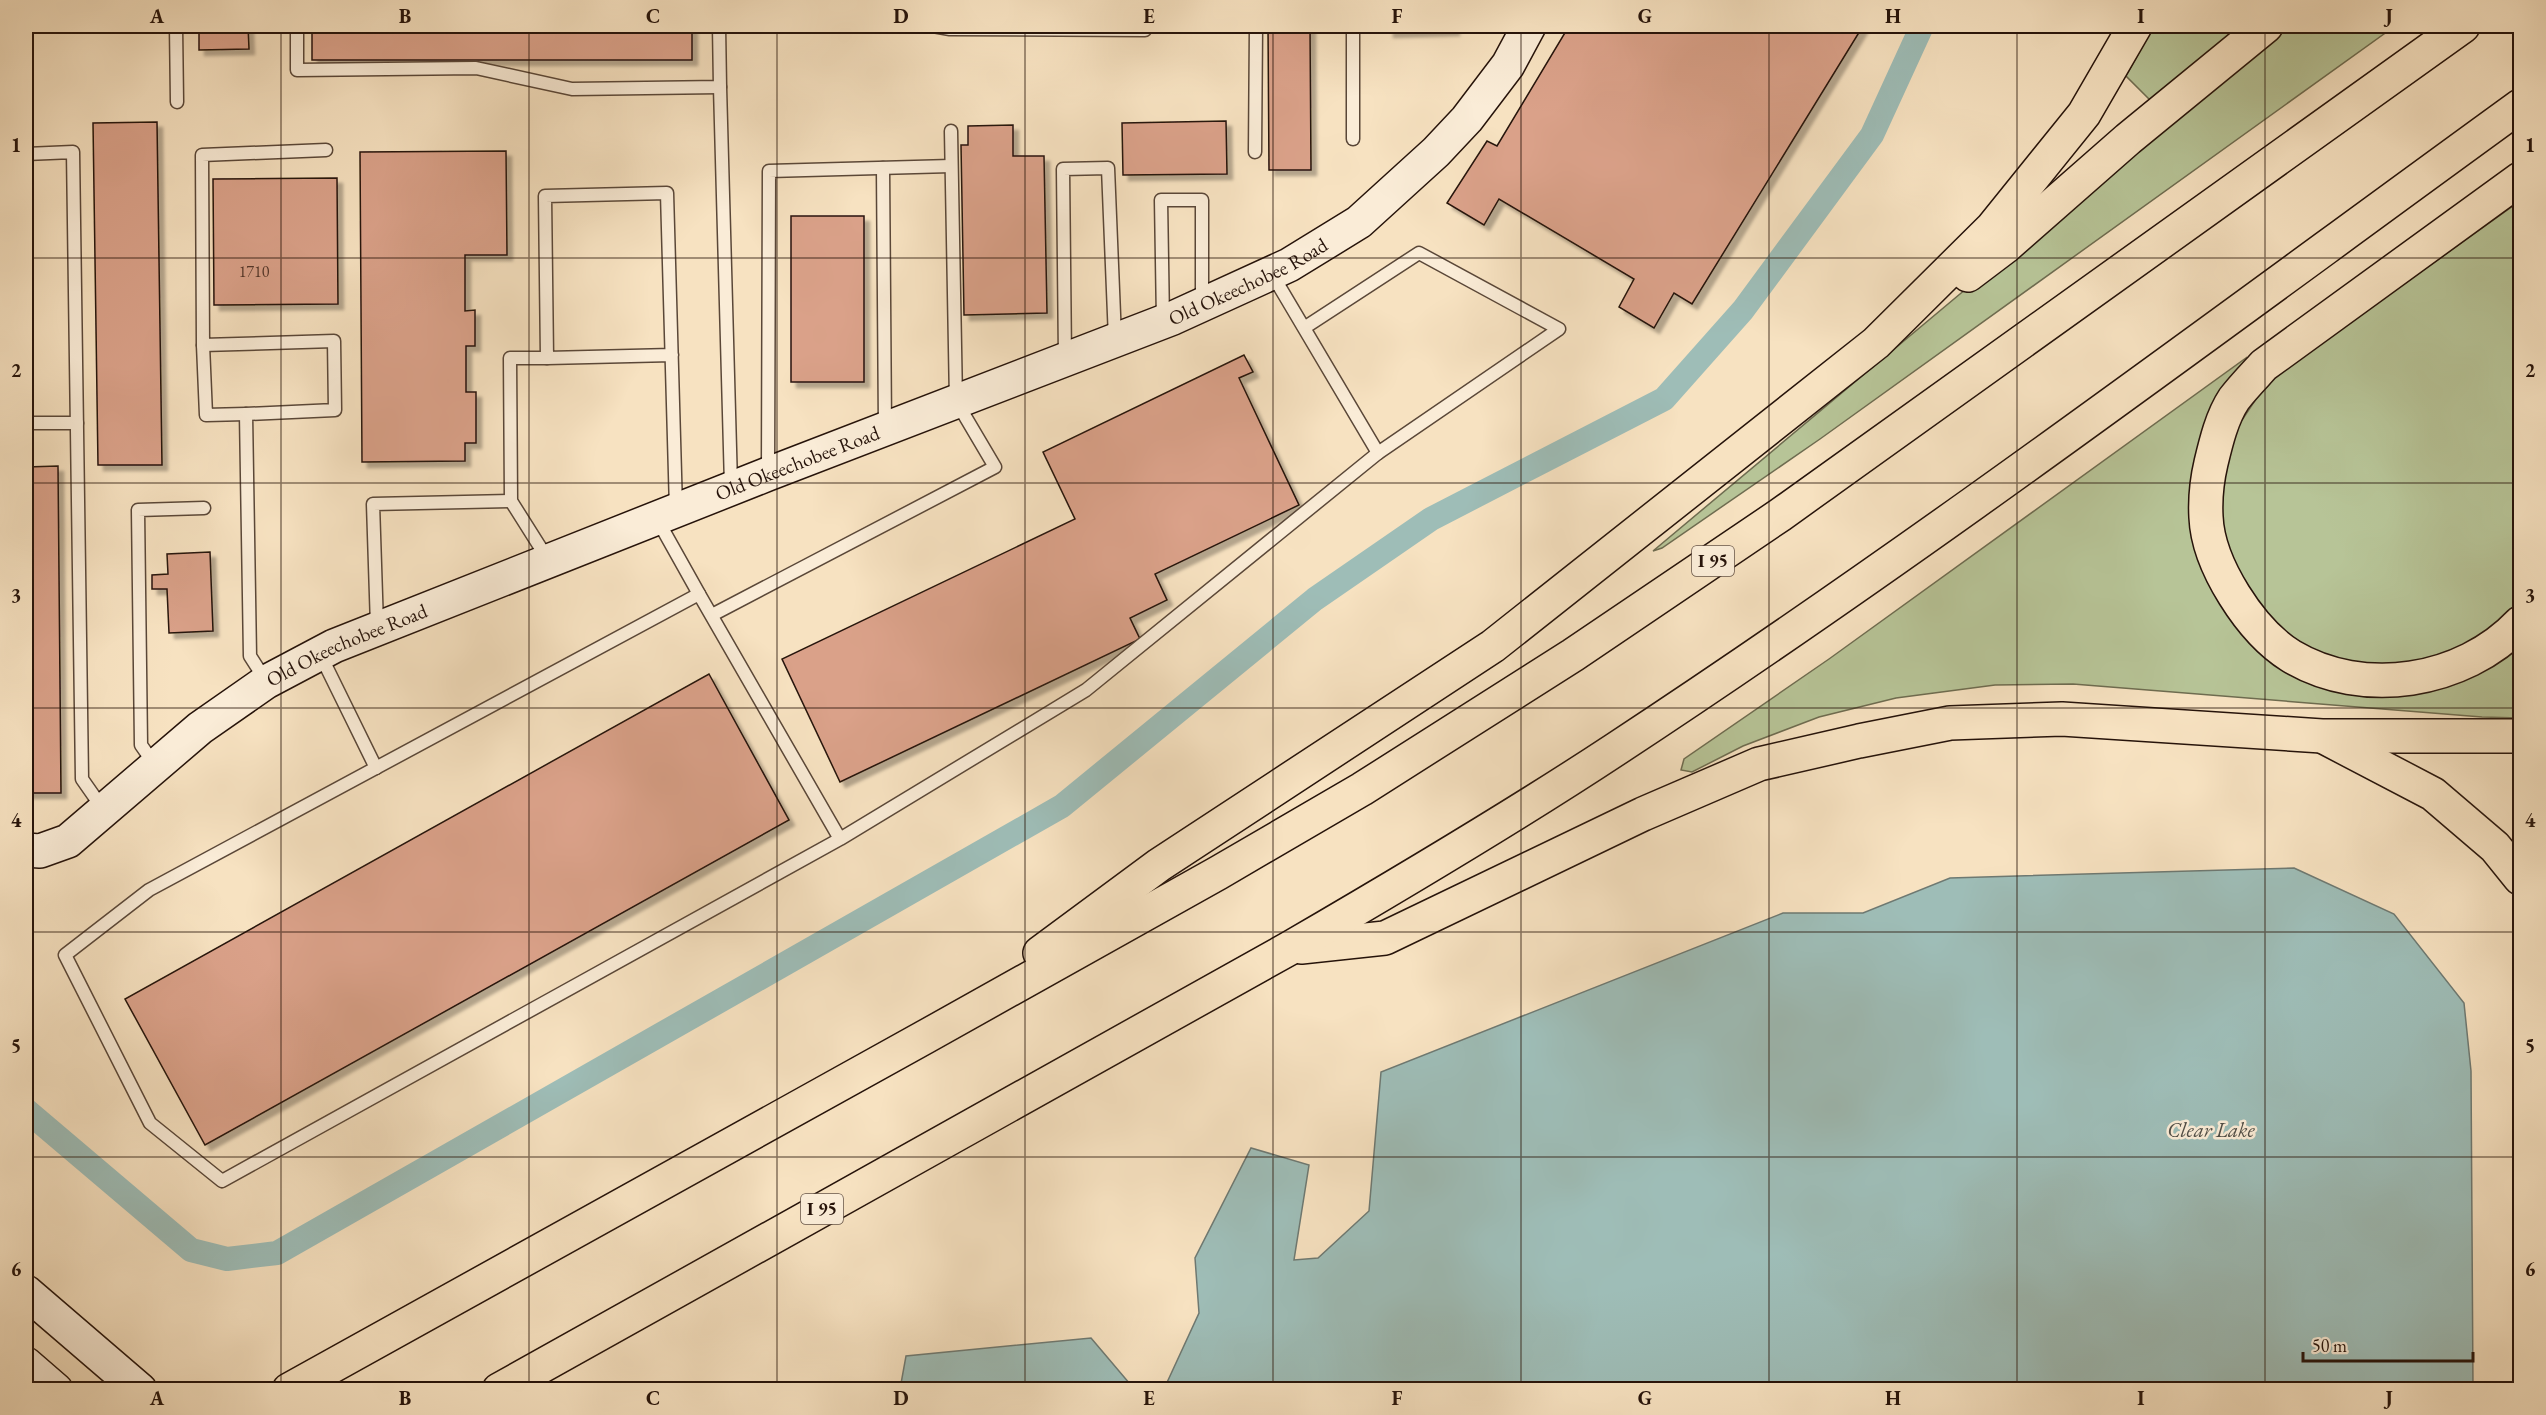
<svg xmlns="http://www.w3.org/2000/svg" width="2546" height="1415" viewBox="0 0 2546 1415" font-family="'EB Garamond',serif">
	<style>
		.green { fill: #b7c497; stroke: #6e6c50; stroke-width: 1.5 }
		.water { fill: #9ebdb7; stroke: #6e7972; stroke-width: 1.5 }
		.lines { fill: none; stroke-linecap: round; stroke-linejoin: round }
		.canal { stroke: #9ebdb7; stroke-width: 24 }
		.building { fill: #daa189; stroke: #26130a; stroke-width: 1.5; filter: url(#shadow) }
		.lane-casing { stroke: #5a4738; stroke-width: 15 }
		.secondary-casing { stroke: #26130a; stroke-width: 36 }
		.highway-casing { stroke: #26130a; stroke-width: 36 }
		.lane { stroke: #faecd7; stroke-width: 12 }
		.secondary { stroke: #faecd7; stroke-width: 33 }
		.highway { stroke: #f7e2c1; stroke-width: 33 }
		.grid { fill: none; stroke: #26130a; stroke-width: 1.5; stroke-opacity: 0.55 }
		.labels { text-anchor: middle; stroke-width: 5; stroke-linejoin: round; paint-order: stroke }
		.number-label { font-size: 16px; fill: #53362a }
		.shield { fill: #faecd7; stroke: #665448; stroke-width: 1.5 }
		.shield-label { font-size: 18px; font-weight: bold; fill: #26130a }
		.street-label { font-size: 20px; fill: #26130a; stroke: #faecd7 }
		.water-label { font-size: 21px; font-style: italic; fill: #504e47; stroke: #faecd7 }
		.neatline { fill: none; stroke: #26130a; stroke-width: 2 }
		.grid-label { font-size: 20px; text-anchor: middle; font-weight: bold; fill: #26130a }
	</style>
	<defs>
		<filter id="shadow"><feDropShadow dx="5.5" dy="5.5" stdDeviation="1.5" flood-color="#0004"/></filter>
	</defs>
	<rect width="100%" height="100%" fill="#f7e2c1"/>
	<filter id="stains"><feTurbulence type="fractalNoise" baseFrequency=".00333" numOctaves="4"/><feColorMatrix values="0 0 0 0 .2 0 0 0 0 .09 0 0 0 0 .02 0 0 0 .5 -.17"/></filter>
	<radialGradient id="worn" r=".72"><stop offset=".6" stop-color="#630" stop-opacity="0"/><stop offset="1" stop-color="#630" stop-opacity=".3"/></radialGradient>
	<g class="green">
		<polygon points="2154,26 2240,26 2151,101 2126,76"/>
		<polygon points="2287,26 2395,26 1820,439 1662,548 1653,551 1997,263"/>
		<polygon points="2520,201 2520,606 2482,640 2407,669 2327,659 2285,635 2234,573 2217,507 2234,432 2262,390 2286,368"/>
		<polygon points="2246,358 2204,559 2335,685 2520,639 2520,718 2482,717 2073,684 1995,685 1896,698 1819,717 1743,746 1692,772 1681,770 1684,759 1829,659"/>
	</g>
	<g class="water">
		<polygon points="2294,868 2394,914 2464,1003 2471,1071 2473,1389 1164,1389 1199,1313 1195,1258 1251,1148 1309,1165 1294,1260 1318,1258 1369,1211 1381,1072 1783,913 1863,913 1950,878"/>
		<polygon points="1091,1338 1130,1384 1130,1389 900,1389 906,1356"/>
	</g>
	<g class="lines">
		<polyline class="canal" points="26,1110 191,1250 227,1259 277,1253 1062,806 1315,599 1431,519 1664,399 1743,310 1872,135 1922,26"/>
	</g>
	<g class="building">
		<polygon points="199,26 248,26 249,49 199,50"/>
		<rect x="312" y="26" width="380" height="34"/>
		<polygon points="1268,26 1310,26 1311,170 1269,170"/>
		<polygon points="1388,26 1454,26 1454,30 1388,32"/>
		<polygon points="1569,26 1863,26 1692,304 1674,293 1654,328 1619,307 1634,279 1499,199 1484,225 1447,203 1487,141 1497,146"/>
		<polygon points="1226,121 1227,174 1123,175 1122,123"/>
		<polygon points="157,122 162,465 98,465 93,123"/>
		<polygon points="1013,125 1013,156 1044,156 1047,313 964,315 961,145 968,145 968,126"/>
		<polygon points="506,151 507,255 465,255 465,311 475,310 475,346 466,346 466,392 476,392 476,443 465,443 465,461 362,462 360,152"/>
		<polygon points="337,178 338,304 214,305 213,179"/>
		<rect x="791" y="216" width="73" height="166"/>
		<polygon points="1244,355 1253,372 1239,378 1299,505 1155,574 1167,600 1130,618 1140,639 840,782 782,659 1075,519 1043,452"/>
		<polygon points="58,466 61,793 26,793 26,467"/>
		<polygon points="210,552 213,631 169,633 167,589 152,589 152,575 168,574 167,554"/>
		<polygon points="709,674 789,820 205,1145 125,999"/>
	</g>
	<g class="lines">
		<defs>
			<g id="lane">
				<polyline points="176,26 177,102"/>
				<polyline points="297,26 297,70 476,68 572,89 720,87 719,26"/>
				<polyline points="933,26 950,29 1145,30"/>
				<polyline points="720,87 731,485"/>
				<polyline points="1353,139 1353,26"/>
				<polyline points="1255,152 1256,26"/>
				<polyline points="26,154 73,152 82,779 103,809"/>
				<polyline points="883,168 885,428"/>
				<polyline points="1272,274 1378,453 1559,329 1419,253 1304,328"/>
				<polyline points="1163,321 1161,200 1202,200 1202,303"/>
				<polyline points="203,345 206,415 246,414"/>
				<polyline points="672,355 547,358 545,196 667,193 676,509"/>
				<polyline points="547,358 510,358 511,501 547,558"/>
				<polyline points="1065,359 1063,169 1108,168 1115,339"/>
				<polyline points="26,423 77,423"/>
				<polyline points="768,473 769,171 951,166"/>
				<polyline points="657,519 699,594"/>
				<polyline points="712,615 995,467 956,401 951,131"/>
				<polyline points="377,626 373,504 511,501"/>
				<polyline points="321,656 376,768"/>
				<polyline points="266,681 250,656 246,414 335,410 334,341 203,345 202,155 326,150"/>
				<polyline points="155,765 141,745 138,510 204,508"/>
				<polyline points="840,839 699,594 149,890 65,955 150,1123 222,1181 840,839 1086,690 1378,453"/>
			</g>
			<g id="secondary">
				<path id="s1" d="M26,850l14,1 28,-10 132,-113 66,-46 68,-36 434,-172 405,-156 116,-53 70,-43 77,-70 31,-33 41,-54 21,-39"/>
				<polyline points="26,1292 140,1390"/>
				<polyline points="26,1364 56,1390"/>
			</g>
			<g id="highway">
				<path d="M2520,179l-256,186c-10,11 -21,22 -30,34 -12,18 -18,43 -23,64 -4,17 -6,36 -5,54 2,48 45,114 85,139 72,43 172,27 229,-33"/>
				<polyline points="1968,275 2005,247 2128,139 2266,26"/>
				<polyline points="2326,738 2433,794 2495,847 2520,878"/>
				<polyline points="1301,947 1385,938 1643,814 1759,764 1859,741 1950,723 2062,719 2322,736 2520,736"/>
				<polyline points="1040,953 1159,865 1493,646 1876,343 1992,228 2084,114 2135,26"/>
				<polyline points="289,1390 925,1037 1218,873 1362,789 1573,655 1780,515 2463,26"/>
				<path d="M499,1390l791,-442c110,-64 220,-129 326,-199 309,-203 605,-426 904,-643"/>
			</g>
		</defs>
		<use href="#lane" class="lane-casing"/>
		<use href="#secondary" class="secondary-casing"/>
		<use href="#highway" class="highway-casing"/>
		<use href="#lane" class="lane"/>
		<use href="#secondary" class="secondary"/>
		<use href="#highway" class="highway"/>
	</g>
	<path class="grid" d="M281,26v1364M529,26v1364M777,26v1364M1025,26v1364M1273,26v1364M1521,26v1364M1769,26v1364M2017,26v1364M2265,26v1364M26,258h2494M26,483h2494M26,708h2494M26,932h2494M26,1157h2494"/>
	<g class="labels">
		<g class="number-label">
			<text x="254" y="277">1710</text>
		</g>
		<g class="shield">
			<rect x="1692" y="546" width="42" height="30" rx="4.5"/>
			<rect x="801" y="1194" width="42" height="30" rx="4.5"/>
		</g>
		<g class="shield-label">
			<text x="1713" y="567">I 95</text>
			<text x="822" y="1215">I 95</text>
		</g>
		<g class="street-label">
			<text dy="7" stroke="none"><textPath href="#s1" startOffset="1359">Old Okeechobee Road</textPath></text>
			<text dy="7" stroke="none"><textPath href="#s1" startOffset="873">Old Okeechobee Road</textPath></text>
			<text dy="7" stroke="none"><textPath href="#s1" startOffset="387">Old Okeechobee Road</textPath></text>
		</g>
		<g class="water-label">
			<text x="2211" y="1137">Clear Lake</text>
		</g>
	</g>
	<rect width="2546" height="1415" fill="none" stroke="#f7e2c1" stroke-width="66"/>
	<path d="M2303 1352v9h170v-9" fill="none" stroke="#26130a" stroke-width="3"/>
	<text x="2312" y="1352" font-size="18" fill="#26130a" stroke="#faecd7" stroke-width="4.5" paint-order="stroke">50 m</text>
	<rect x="33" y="33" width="2480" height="1349" class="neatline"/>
	<g class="grid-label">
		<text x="157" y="23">A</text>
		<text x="405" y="23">B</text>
		<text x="653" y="23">C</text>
		<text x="901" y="23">D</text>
		<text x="1149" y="23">E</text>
		<text x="1397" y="23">F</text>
		<text x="1645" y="23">G</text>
		<text x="1893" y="23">H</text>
		<text x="2141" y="23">I</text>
		<text x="2389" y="23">J</text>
		<text x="16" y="152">1</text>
		<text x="2530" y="152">1</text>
		<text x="16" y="377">2</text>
		<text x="2530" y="377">2</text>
		<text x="16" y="602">3</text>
		<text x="2530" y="602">3</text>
		<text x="16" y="827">4</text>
		<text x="2530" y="827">4</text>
		<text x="16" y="1052">5</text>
		<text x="2530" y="1052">5</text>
		<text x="16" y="1276">6</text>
		<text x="2530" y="1276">6</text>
		<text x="157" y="1405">A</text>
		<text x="405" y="1405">B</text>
		<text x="653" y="1405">C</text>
		<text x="901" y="1405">D</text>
		<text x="1149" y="1405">E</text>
		<text x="1397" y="1405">F</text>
		<text x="1645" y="1405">G</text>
		<text x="1893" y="1405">H</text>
		<text x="2141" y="1405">I</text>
		<text x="2389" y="1405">J</text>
	</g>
	<rect width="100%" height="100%" filter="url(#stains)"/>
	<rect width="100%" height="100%" fill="url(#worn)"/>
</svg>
